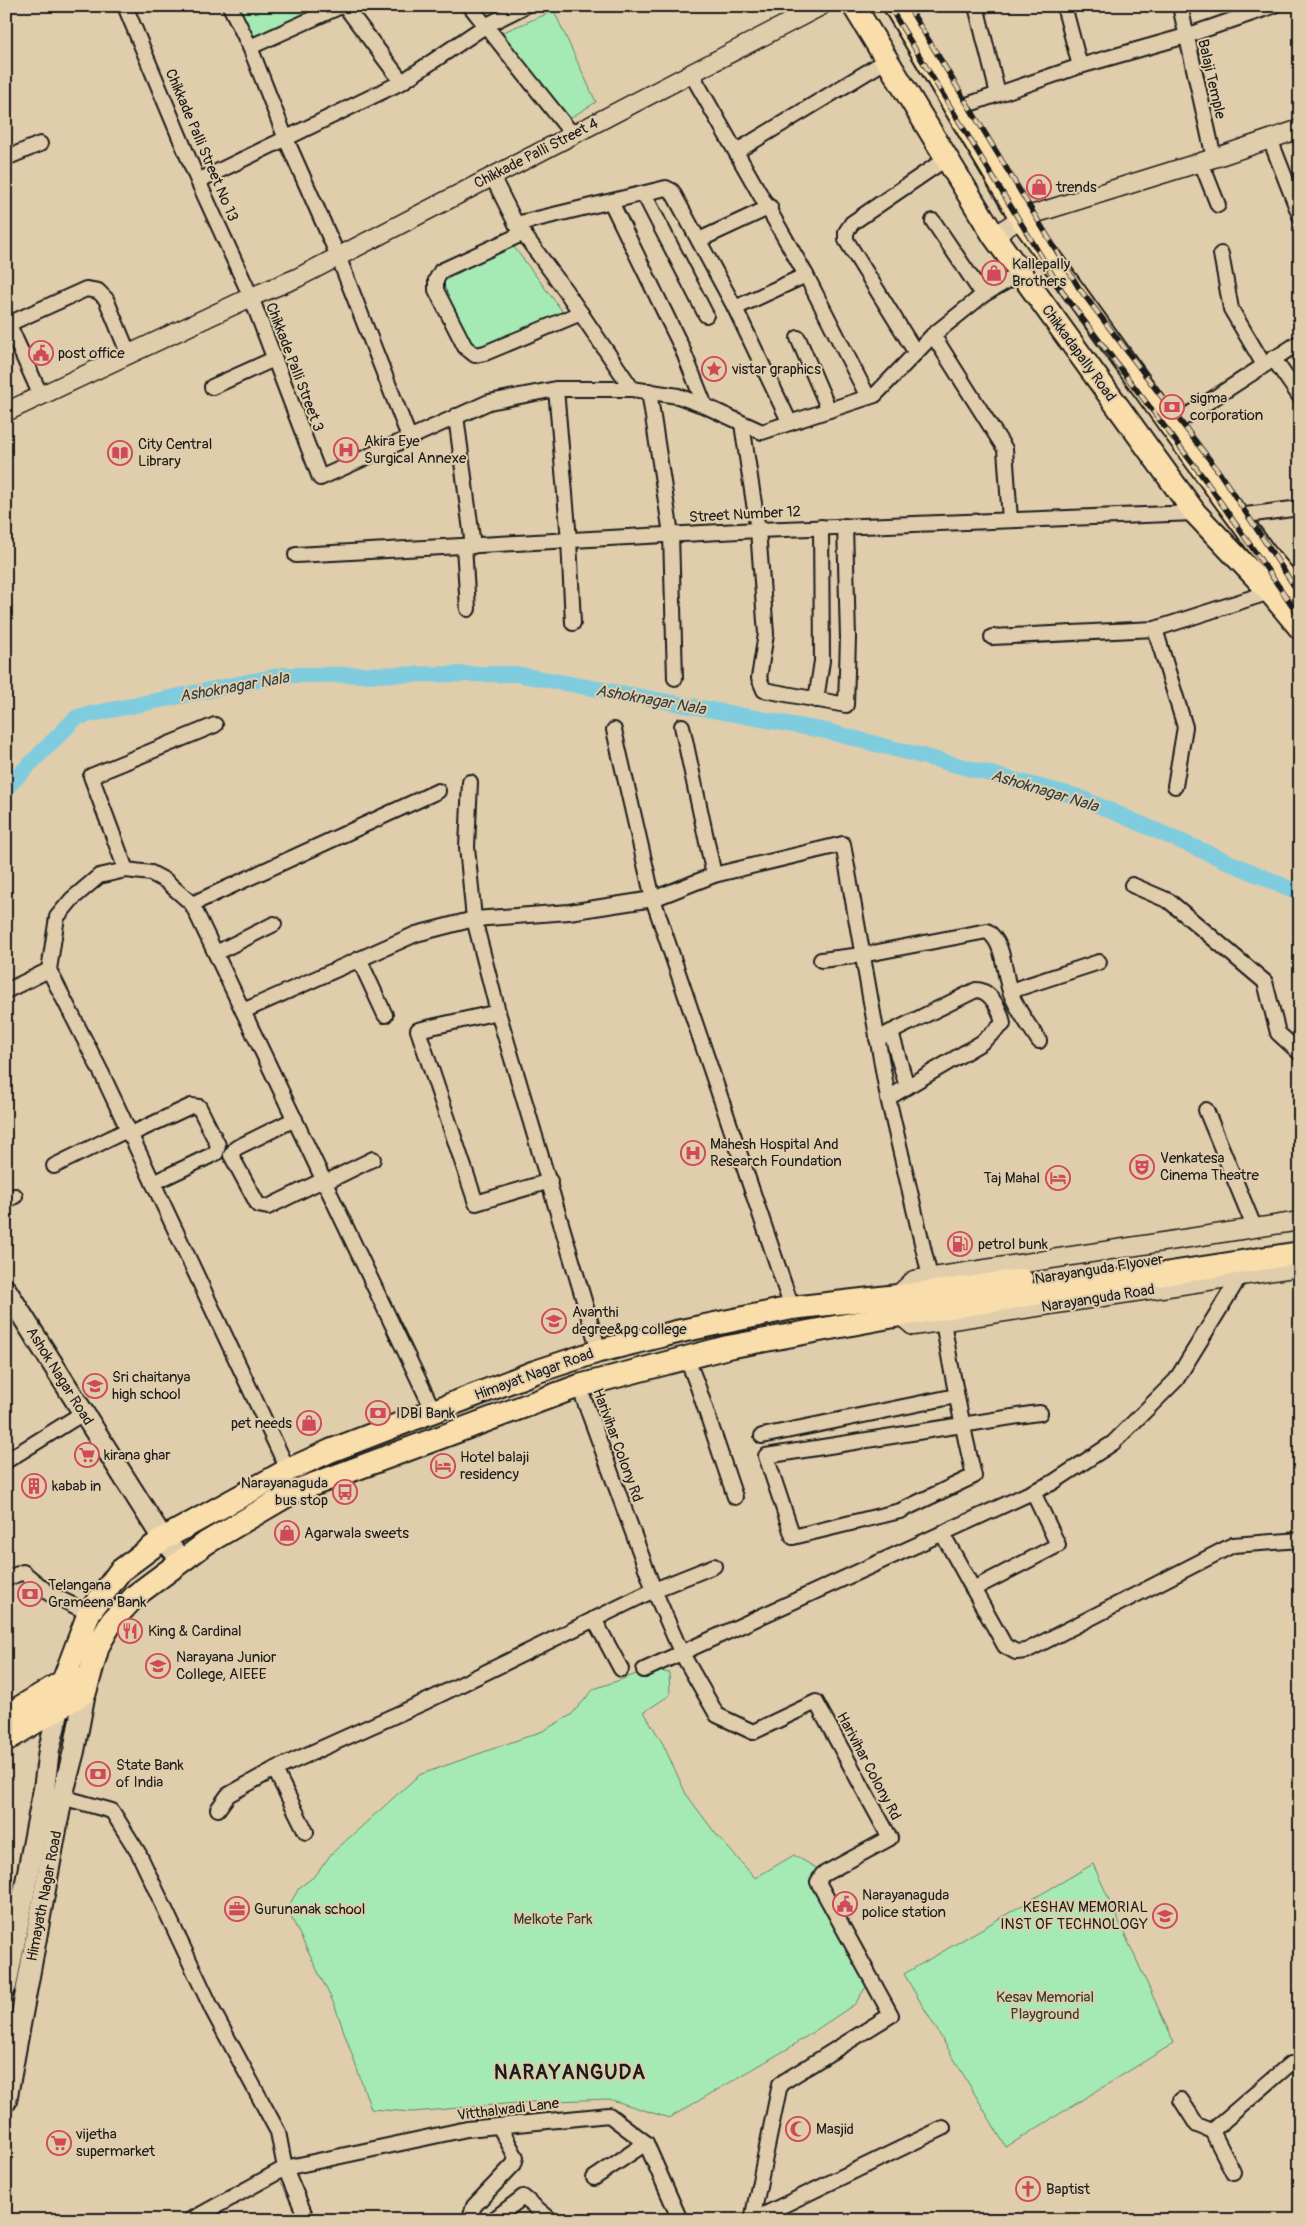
<svg xmlns="http://www.w3.org/2000/svg" width="1306" height="2226" viewBox="0 0 1306 2226" font-family="Pangolin,sans-serif">
	<style>
		.green { fill: #a5eab5; stroke: #608368 }
		.lines { fill: none; stroke-linecap: round; stroke-linejoin: round }
		.canal { stroke: #80ccdf; stroke-width: 16 }
		.minor-casing { stroke: #1c1c1c; stroke-width: 18 }
		.tertiary-casing { stroke: #1c1c1c; stroke-width: 21 }
		.secondary-casing { stroke: #1c1c1c; stroke-width: 24 }
		.primary-casing { stroke: #1c1c1c; stroke-width: 26 }
		.minor { stroke: #e0cdab; stroke-width: 14 }
		.tertiary { stroke: #e0cdab; stroke-width: 18 }
		.secondary { stroke: #e0cdab; stroke-width: 20 }
		.primary { stroke: #f9ddab; stroke-width: 22 }
		.rail-casing { stroke: #1c1c1c; stroke-width: 5.5 }
		.rail { stroke: #e0cdab; stroke-width: 4; stroke-dasharray: 11; stroke-linecap: butt }
		.labels { text-anchor: middle; stroke-width: 4; stroke-linejoin: round; paint-order: stroke }
		.street-label { font-size: 15px; fill: #1c1c1c; stroke: #e0cdab }
		.poi-label { font-size: 15px; fill: #1c1c1c; stroke: #e0cdab; text-anchor: start }
		.park-label { font-size: 15px; fill: #313b33; stroke: #e0cdab }
		.water-label { font-size: 16px; font-style: italic; fill: #303f43; stroke: #e0cdab }
		.district-label { font-size: 20px; font-weight: bold; letter-spacing: 1px; fill: #1c1c1c; stroke: #e0cdab }
	</style>
	<rect width="100%" height="100%" fill="#e0cdab"/>
	<filter id="ink" filterUnits="userSpaceOnUse"><feTurbulence type="fractalNoise" baseFrequency=".02" numOctaves="2"/><feDisplacementMap in="SourceGraphic" scale="10" xChannelSelector="R" yChannelSelector="G"/><feConvolveMatrix kernelMatrix="1 2 1 2 8 2 1 2 1" color-interpolation-filters="sRGB"/></filter>
	<g filter="url(#ink)">
		<g class="green">
			<polygon points="237,6 322,6 252,40"/>
			<polygon points="554,11 596,102 567,120 501,33"/>
			<polygon points="511,243 566,316 465,352 441,283"/>
			<polygon points="651,1669 669,1673 670,1695 644,1712 663,1744 686,1794 715,1833 755,1878 794,1855 818,1869 833,1899 869,1982 855,2004 789,2048 669,2118 609,2099 529,2102 412,2112 371,2109 335,2006 287,1909 299,1888 316,1875 331,1854 419,1775 543,1731 571,1715 594,1689"/>
			<polygon points="1093,1864 1174,2043 1006,2147 904,1974"/>
		</g>
		<g class="lines">
			<polyline class="canal" points="6,788 77,717 283,675 516,674 826,731 1079,797 1300,893"/>
			<defs>
				<g id="minor">
					<polyline points="125,6 198,181 251,297 320,478 489,402 556,389 632,389 678,396 705,406 762,432 875,395 933,335 983,295 1021,273"/>
					<polyline points="230,6 250,47 286,139 338,256 409,437"/>
					<polyline points="345,6 402,82"/>
					<polyline points="470,6 573,135"/>
					<polyline points="976,6 998,94"/>
					<polyline points="1064,6 1080,66"/>
					<polyline points="1180,6 1214,158"/>
					<polyline points="250,47 341,6"/>
					<polyline points="691,73 806,275 735,308"/>
					<polyline points="955,109 1080,66 1186,36 1273,6"/>
					<polyline points="1270,139 1300,216"/>
					<polyline points="737,151 887,60"/>
					<polyline points="6,158 40,144"/>
					<polyline points="1201,162 1218,205"/>
					<polyline points="492,176 516,224 565,290 632,389"/>
					<polyline points="198,181 402,82 485,26 525,6"/>
					<polyline points="644,194 706,315"/>
					<polyline points="611,202 682,348 705,406"/>
					<polyline points="933,221 983,295"/>
					<polyline points="516,224 666,188 672,191 735,308 790,423"/>
					<polyline points="524,233 441,271 436,280 436,290 465,347 475,355 485,353 581,313"/>
					<polyline points="699,240 770,207"/>
					<polyline points="1221,254 1231,309 1264,365"/>
					<polyline points="806,275 868,397"/>
					<polyline points="6,318 41,396"/>
					<polyline points="6,325 86,289 98,291 106,299 129,355"/>
					<polyline points="933,335 1005,449 1010,520"/>
					<polyline points="798,338 829,410"/>
					<polyline points="916,353 846,240 846,232 852,223 947,158"/>
					<polyline points="1273,358 1300,397"/>
					<polyline points="212,387 274,359"/>
					<polyline points="556,389 569,540 573,623"/>
					<polyline points="649,391 671,534 675,678"/>
					<polyline points="456,416 473,546"/>
					<polyline points="742,424 758,530 766,634 759,678 764,690 846,705 848,638 845,526"/>
					<polyline points="1171,426 1300,342"/>
					<polyline points="1238,516 1300,508"/>
					<polyline points="464,546 468,609"/>
					<polyline points="296,555 758,530 1195,513"/>
					<polyline points="1155,629 1185,727 1175,786"/>
					<polyline points="992,637 1155,629 1270,592"/>
					<polyline points="816,700 822,661 821,527"/>
					<polyline points="682,726 714,875"/>
					<polyline points="614,730 653,899 792,1308"/>
					<polyline points="470,782 467,847 474,919 498,1012 599,1351"/>
					<polyline points="126,870 91,776 215,725"/>
					<polyline points="1132,885 1169,901 1265,982 1278,1033 1300,1053"/>
					<polyline points="192,904 438,791"/>
					<polyline points="216,953 274,924"/>
					<polyline points="359,959 385,1015"/>
					<path d="M821,960l41,-5 125,-24c18,12 16,40 23,60 6,18 19,34 29,50"/>
					<polyline points="6,991 49,970"/>
					<polyline points="1010,991 1099,962"/>
					<polyline points="243,1011 416,934 474,919 569,912 653,899 714,875 843,844 888,1098 930,1277"/>
					<polyline points="498,1012 418,1030 476,1203 550,1181"/>
					<polyline points="891,1032 907,1087"/>
					<path d="M877,1039l99,-49c15,0 25,21 27,34l-22,19 -93,55"/>
					<polyline points="1206,1110 1255,1229"/>
					<polyline points="295,1119 236,1148 231,1155 258,1205 268,1207 323,1180"/>
					<polyline points="129,1135 191,1106 199,1107 218,1145 216,1153 153,1183"/>
					<polyline points="54,1166 127,1130"/>
					<polyline points="324,1183 373,1159"/>
					<polyline points="6,1201 15,1196"/>
					<path d="M943,1322c9,52 19,103 31,154l-74,35 -107,26 -27,-81 265,-42 9,-1"/>
					<polyline points="686,1356 698,1387 735,1497"/>
					<polyline points="579,1386 654,1590 681,1652 717,1715 753,1732 816,1702 890,1838 822,1875 818,1882 891,2015 780,2084 752,2220"/>
					<polyline points="762,1436 956,1396"/>
					<polyline points="6,1461 83,1413"/>
					<polyline points="288,1470 102,1074 49,970 57,917 72,899 99,876 126,870 151,873 166,881 192,904 434,1412"/>
					<polyline points="942,1533 1005,1646 1016,1652 1026,1651 1233,1545 1300,1540"/>
					<polyline points="6,1579 23,1572 50,1594 89,1613"/>
					<polyline points="973,1589 1058,1545 1033,1492"/>
					<polyline points="594,1619 621,1669"/>
					<polyline points="644,1670 1052,1483 1113,1443 1176,1380 1240,1276"/>
					<polyline points="275,1770 306,1832"/>
					<polyline points="62,1797 112,1811 139,1854 213,2011 278,2132 285,2168 307,2220"/>
					<polyline points="218,1809 228,1795 271,1771 427,1701 654,1590 714,1566"/>
					<polyline points="1181,2100 1197,2125 1212,2131"/>
					<polyline points="1233,2172 1212,2131 1290,2064 1300,2065"/>
					<polyline points="594,2178 646,2143"/>
					<polyline points="191,2220 285,2168 467,2129 609,2115 646,2143 680,2220"/>
					<polyline points="469,2220 474,2206 514,2164 516,2157 499,2126"/>
					<polyline points="493,2220 523,2197 551,2220"/>
					<polyline points="753,2220 943,2128"/>
				</g>
				<g id="tertiary">
					<polyline points="994,236 1021,218 1214,158 1300,129"/>
					<polyline points="6,412 251,297 297,278 821,6"/>
					<polyline points="897,1296 914,1280 1300,1221"/>
					<polyline points="900,1315 913,1326 1300,1267"/>
				</g>
				<g id="secondary">
					<polyline points="6,1290 163,1539 183,1561"/>
					<polyline points="6,1986 44,1789 49,1750 59,1708"/>
					<polyline points="6,2101 62,1797 74,1751 85,1692"/>
				</g>
				<g id="primary">
					<polyline points="854,6 994,236 1195,513 1270,592 1300,628"/>
					<polyline points="895,6 1021,218 1171,426 1265,554 1300,595"/>
					<polyline points="59,1708 63,1682 89,1613 120,1571 163,1539 288,1470 330,1451 535,1372 599,1351 681,1331 792,1308 968,1288 1022,1280"/>
					<polyline points="6,1716 72,1676"/>
					<polyline points="6,1740 85,1692 98,1646 112,1621 136,1595 206,1543 293,1492 579,1386 728,1347 900,1315 1300,1253"/>
				</g>
			</defs>
			<use href="#minor" class="minor-casing"/>
			<use href="#tertiary" class="tertiary-casing"/>
			<use href="#secondary" class="secondary-casing"/>
			<use href="#primary" class="primary-casing"/>
			<use href="#minor" class="minor"/>
			<use href="#tertiary" class="tertiary"/>
			<use href="#secondary" class="secondary"/>
			<use href="#primary" class="primary"/>
			<defs>
				<g id="rail">
					<polyline points="889,6 1066,297 1206,481 1300,617"/>
					<polyline points="908,6 1079,288 1219,472 1300,595"/>
				</g>
			</defs>
			<use href="#rail" class="rail-casing"/>
			<use href="#rail" class="rail"/>
		</g>
	</g>
	<defs>
		<symbol id="shop-ring" viewBox="-11 -11 22 22"><circle r="9.5" fill="#e0cdab" stroke="#d1495b" stroke-width="1.5"/><path d="M-5-2.5h2.3a2.7 3.5 0 0 1 5.4 0H5L5.5 6h-11ZM-1.5-2.5h3a1.5 2.3 0 0 0-3 0Z" fill="#d1495b"/></symbol>
		<symbol id="civic-ring" viewBox="-11 -11 22 22"><circle r="9.5" fill="#e0cdab" stroke="#d1495b" stroke-width="1.5"/><path d="M-.6-6.5H3V-4.5H.6V-3L4-1V1h2V6H-6V1h2V-1L-.6-3ZM-1.2 2.5V6h2.4V2.5Z" fill="#d1495b"/></symbol>
		<symbol id="sight-ring" viewBox="-11 -11 22 22"><circle r="9.5" fill="#e0cdab" stroke="#d1495b" stroke-width="1.5"/><path d="M0-6L1.8-2.2L6-1.7L2.9 1.2L3.7 5.4L0 3.3L-3.7 5.4L-2.9 1.2L-6-1.7L-1.8-2.2Z" fill="#d1495b"/></symbol>
		<symbol id="bank-ring" viewBox="-11 -11 22 22"><circle r="9.5" fill="#e0cdab" stroke="#d1495b" stroke-width="1.5"/><path d="M-6-4H6V4H-6ZM0-2.3a2.3 2.3 0 1 0 0 4.6a2.3 2.3 0 1 0 0-4.6Z" fill="#d1495b"/></symbol>
		<symbol id="hospital-ring" viewBox="-11 -11 22 22"><circle r="9.5" fill="#e0cdab" stroke="#d1495b" stroke-width="1.5"/><path d="M-5-5h3v3.5h4V-5h3V5h-3V1.5h-4V5h-3Z" fill="#d1495b"/></symbol>
		<symbol id="library-ring" viewBox="-11 -11 22 22"><circle r="9.5" fill="#e0cdab" stroke="#d1495b" stroke-width="1.5"/><path d="M-6-4Q-3-5.5-.7-3.5V5Q-3 3-6 4ZM6-4Q3-5.5 .7-3.5V5Q3 3 6 4Z" fill="#d1495b"/></symbol>
		<symbol id="theatre-ring" viewBox="-11 -11 22 22"><circle r="9.5" fill="#e0cdab" stroke="#d1495b" stroke-width="1.5"/><path d="M-5-5.5Q0-4 5-5.5V0Q5 5 0 6Q-5 5-5 0ZM-3.3-2.5H-1v1.5H-3.3ZM1-2.5H3.3v1.5H1ZM-2.8 1Q0 5.5 2.8 1Z" fill="#d1495b"/></symbol>
		<symbol id="hotel-ring" viewBox="-11 -11 22 22"><circle r="9.5" fill="#e0cdab" stroke="#d1495b" stroke-width="1.5"/><path d="M-6-4.5h1.5V1H6V5H4.5V3h-9V5H-6ZM-4 0a1.8 1.8 0 1 1 3.6 0ZM.5 0V-2.5h3Q6-2.5 6 0Z" fill="#d1495b"/></symbol>
		<symbol id="fuel-ring" viewBox="-11 -11 22 22"><circle r="9.5" fill="#e0cdab" stroke="#d1495b" stroke-width="1.5"/><path d="M-5.5-6h7V0h2V4h1.3V-2.5L3-4.5l.8-.8L6-3V5H2.5V1h-1V6h-7ZM-4.2-4.7v3.2H.2V-4.7Z" fill="#d1495b"/></symbol>
		<symbol id="school-ring" viewBox="-11 -11 22 22"><circle r="9.5" fill="#e0cdab" stroke="#d1495b" stroke-width="1.5"/><path d="M0-5L7-2L0 1L-7-2ZM-4 1L0 2.5L4 1V4Q0 6-4 4Z" fill="#d1495b"/></symbol>
		<symbol id="supermarket-ring" viewBox="-11 -11 22 22"><circle r="9.5" fill="#e0cdab" stroke="#d1495b" stroke-width="1.5"/><path d="M-6-5.5h2.5l.6 2H6L4.5 2H-2.5L-4.4-4H-6ZM-1.5 3.2a1.3 1.3 0 1 0 .1 0ZM3 3.2a1.3 1.3 0 1 0 .1 0Z" fill="#d1495b"/></symbol>
		<symbol id="building-ring" viewBox="-11 -11 22 22"><circle r="9.5" fill="#e0cdab" stroke="#d1495b" stroke-width="1.5"/><path d="M-4-6H4V6H1V3H-1V6H-4ZM-2.5-4.3h1.7v1.8h-1.7ZM.8-4.3h1.7v1.8H.8ZM-2.5-1h1.7V.8h-1.7ZM.8-1h1.7V.8H.8Z" fill="#d1495b"/></symbol>
		<symbol id="bus-ring" viewBox="-11 -11 22 22"><circle r="9.5" fill="#e0cdab" stroke="#d1495b" stroke-width="1.5"/><path d="M-5-6H5V4H4V6H2V4H-2V6H-4V4H-5ZM-3.5-4V0h7V-4ZM-3.5 1.2v1.5H-2V1.2ZM2 1.2v1.5H3.5V1.2Z" fill="#d1495b"/></symbol>
		<symbol id="restaurant-ring" viewBox="-11 -11 22 22"><circle r="9.5" fill="#e0cdab" stroke="#d1495b" stroke-width="1.5"/><path d="M-5-6h1v4h1v-4h1v4h1v-4h1v5L-1.5 .5V6h-2V.5L-5-1ZM5-6V6H3V1.5H1.5Q1.5-4 5-6Z" fill="#d1495b"/></symbol>
		<symbol id="office-ring" viewBox="-11 -11 22 22"><circle r="9.5" fill="#e0cdab" stroke="#d1495b" stroke-width="1.5"/><path d="M-6-3h4V-5.5h4V-3h4V5H-6ZM-1-4.5V-3h2v-1.5ZM-6 0V1H6V0Z" fill="#d1495b"/></symbol>
		<symbol id="university-ring" viewBox="-11 -11 22 22"><circle r="9.5" fill="#e0cdab" stroke="#d1495b" stroke-width="1.5"/><path d="M0-5L7-2L0 1L-7-2ZM-4 1L0 2.5L4 1V4Q0 6-4 4Z" fill="#d1495b"/></symbol>
		<symbol id="mosque-ring" viewBox="-11 -11 22 22"><circle r="9.5" fill="#e0cdab" stroke="#d1495b" stroke-width="1.5"/><path d="M3.5-4.9A6 6 0 1 0 3.5 4.9A5 5 0 1 1 3.5-4.9Z" fill="#d1495b"/></symbol>
		<symbol id="church-ring" viewBox="-11 -11 22 22"><circle r="9.5" fill="#e0cdab" stroke="#d1495b" stroke-width="1.5"/><path d="M-1.2-6h2.4v3.5h3.3v2.4h-3.3V6h-2.4V-.1h-3.3v-2.4h3.3Z" fill="#d1495b"/></symbol>
	</defs>
	<g fill-rule="evenodd">
		<use href="#shop-ring" x="1025" y="173" width="28" height="28"/>
		<use href="#shop-ring" x="980" y="259" width="28" height="28"/>
		<use href="#civic-ring" x="27" y="339" width="28" height="28"/>
		<use href="#sight-ring" x="700" y="355" width="28" height="28"/>
		<use href="#bank-ring" x="1158" y="393" width="28" height="28"/>
		<use href="#hospital-ring" x="332" y="436" width="28" height="28"/>
		<use href="#library-ring" x="106" y="439" width="28" height="28"/>
		<use href="#hospital-ring" x="679" y="1139" width="28" height="28"/>
		<use href="#theatre-ring" x="1128" y="1153" width="28" height="28"/>
		<use href="#hotel-ring" x="1044" y="1164" width="28" height="28"/>
		<use href="#fuel-ring" x="946" y="1230" width="28" height="28"/>
		<use href="#school-ring" x="540" y="1307" width="28" height="28"/>
		<use href="#school-ring" x="81" y="1372" width="28" height="28"/>
		<use href="#bank-ring" x="364" y="1399" width="28" height="28"/>
		<use href="#shop-ring" x="295" y="1409" width="28" height="28"/>
		<use href="#supermarket-ring" x="73" y="1441" width="28" height="28"/>
		<use href="#hotel-ring" x="429" y="1452" width="28" height="28"/>
		<use href="#building-ring" x="20" y="1472" width="28" height="28"/>
		<use href="#bus-ring" x="331" y="1478" width="28" height="28"/>
		<use href="#shop-ring" x="273" y="1519" width="28" height="28"/>
		<use href="#bank-ring" x="16" y="1580" width="28" height="28"/>
		<use href="#restaurant-ring" x="116" y="1617" width="28" height="28"/>
		<use href="#school-ring" x="144" y="1652" width="28" height="28"/>
		<use href="#bank-ring" x="84" y="1760" width="28" height="28"/>
		<use href="#civic-ring" x="831" y="1890" width="28" height="28"/>
		<use href="#office-ring" x="223" y="1895" width="28" height="28"/>
		<use href="#university-ring" x="1151" y="1902" width="28" height="28"/>
		<use href="#mosque-ring" x="784" y="2115" width="28" height="28"/>
		<use href="#supermarket-ring" x="45" y="2129" width="28" height="28"/>
		<use href="#church-ring" x="1014" y="2175" width="28" height="28"/>
	</g>
	<g class="labels">
		<g class="street-label">
			<text transform="translate(1212 79) rotate(77)" y="5">Balaji Temple</text>
			<text transform="translate(202 145) rotate(67)" y="5">Chikkade Palli Street No 13</text>
			<text transform="translate(536 153) rotate(-27)" y="5">Chikkade Palli Street 4</text>
			<text transform="translate(1079 353) rotate(54)" y="5">Chikkadapally Road</text>
			<text transform="translate(295 367) rotate(69)" y="5">Chikkade Palli Street 3</text>
			<text transform="translate(745 514) rotate(-3)" y="5">Street Number 12</text>
			<text transform="translate(1099 1269) rotate(-9)" y="5">Narayanguda Flyover</text>
			<text transform="translate(1098 1298) rotate(-9)" y="5">Narayanguda Road</text>
			<text transform="translate(534 1374) rotate(-20)" y="5">Himayat Nagar Road</text>
			<text transform="translate(60 1376) rotate(58)" y="5">Ashok Nagar Road</text>
			<text transform="translate(618 1445) rotate(70)" y="5">Harivihar Colony Rd</text>
			<text transform="translate(869 1766) rotate(62)" y="5">Harivihar Colony Rd</text>
			<text transform="translate(44 1896) rotate(-79)" y="5">Himayath Nagar Road</text>
			<text transform="translate(508 2109) rotate(-7)" y="5">Vitthalwadi Lane</text>
		</g>
		<g class="poi-label">
			<text x="1056" y="192">trends</text>
			<text x="1012" y="269">Kallepally<tspan x="1012" dy="17">Brothers</tspan></text>
			<text x="58" y="358">post office</text>
			<text x="732" y="374">vistar graphics</text>
			<text x="1190" y="403">sigma<tspan x="1190" dy="17">corporation</tspan></text>
			<text x="364" y="446">Akira Eye<tspan x="364" dy="17">Surgical Annexe</tspan></text>
			<text x="138" y="449">City Central<tspan x="138" dy="17">Library</tspan></text>
			<text x="710" y="1149">Mahesh Hospital And<tspan x="710" dy="17">Research Foundation</tspan></text>
			<text x="1160" y="1163">Venkatesa<tspan x="1160" dy="17">Cinema Theatre</tspan></text>
			<text x="1040" y="1183" text-anchor="end">Taj Mahal</text>
			<text x="978" y="1249">petrol bunk</text>
			<text x="572" y="1317">Avanthi<tspan x="572" dy="17">degree&amp;pg college</tspan></text>
			<text x="112" y="1382">Sri chaitanya<tspan x="112" dy="17">high school</tspan></text>
			<text x="396" y="1418">IDBI Bank</text>
			<text x="292" y="1428" text-anchor="end">pet needs</text>
			<text x="104" y="1460">kirana ghar</text>
			<text x="460" y="1462">Hotel balaji<tspan x="460" dy="17">residency</tspan></text>
			<text x="328" y="1488" text-anchor="end">Narayanaguda<tspan x="328" dy="17">bus stop</tspan></text>
			<text x="52" y="1491">kabab in</text>
			<text x="304" y="1538">Agarwala sweets</text>
			<text x="48" y="1590">Telangana<tspan x="48" dy="17">Grameena Bank</tspan></text>
			<text x="148" y="1636">King &amp; Cardinal</text>
			<text x="176" y="1662">Narayana Junior<tspan x="176" dy="17">College, AIEEE</tspan></text>
			<text x="116" y="1770">State Bank<tspan x="116" dy="17">of India</tspan></text>
			<text x="862" y="1900">Narayanaguda<tspan x="862" dy="17">police station</tspan></text>
			<text x="1148" y="1912" text-anchor="end">KESHAV MEMORIAL<tspan x="1148" dy="17">INST OF TECHNOLOGY</tspan></text>
			<text x="254" y="1914">Gurunanak school</text>
			<text x="816" y="2134">Masjid</text>
			<text x="76" y="2139">vijetha<tspan x="76" dy="17">supermarket</tspan></text>
			<text x="1046" y="2194">Baptist</text>
		</g>
		<g class="park-label">
			<text x="553" y="1924">Melkote Park</text>
			<text x="1045" y="2002">Kesav Memorial<tspan x="1045" dy="17">Playground</tspan></text>
		</g>
		<g class="water-label">
			<text transform="translate(234 686) rotate(-10)" y="6">Ashoknagar Nala</text>
			<text transform="translate(651 699) rotate(10)" y="6">Ashoknagar Nala</text>
			<text transform="translate(1045 790) rotate(17)" y="6">Ashoknagar Nala</text>
		</g>
		<g class="district-label">
			<text x="570" y="2079">NARAYANGUDA</text>
		</g>
	</g>
	<rect width="1306" height="2226" fill="none" stroke="#e0cdab" stroke-width="25"/>
	<rect x="12" y="12" width="1281" height="2201" fill="none" stroke="#1c1c1c" stroke-width="2" filter="url(#ink)"/>
</svg>
